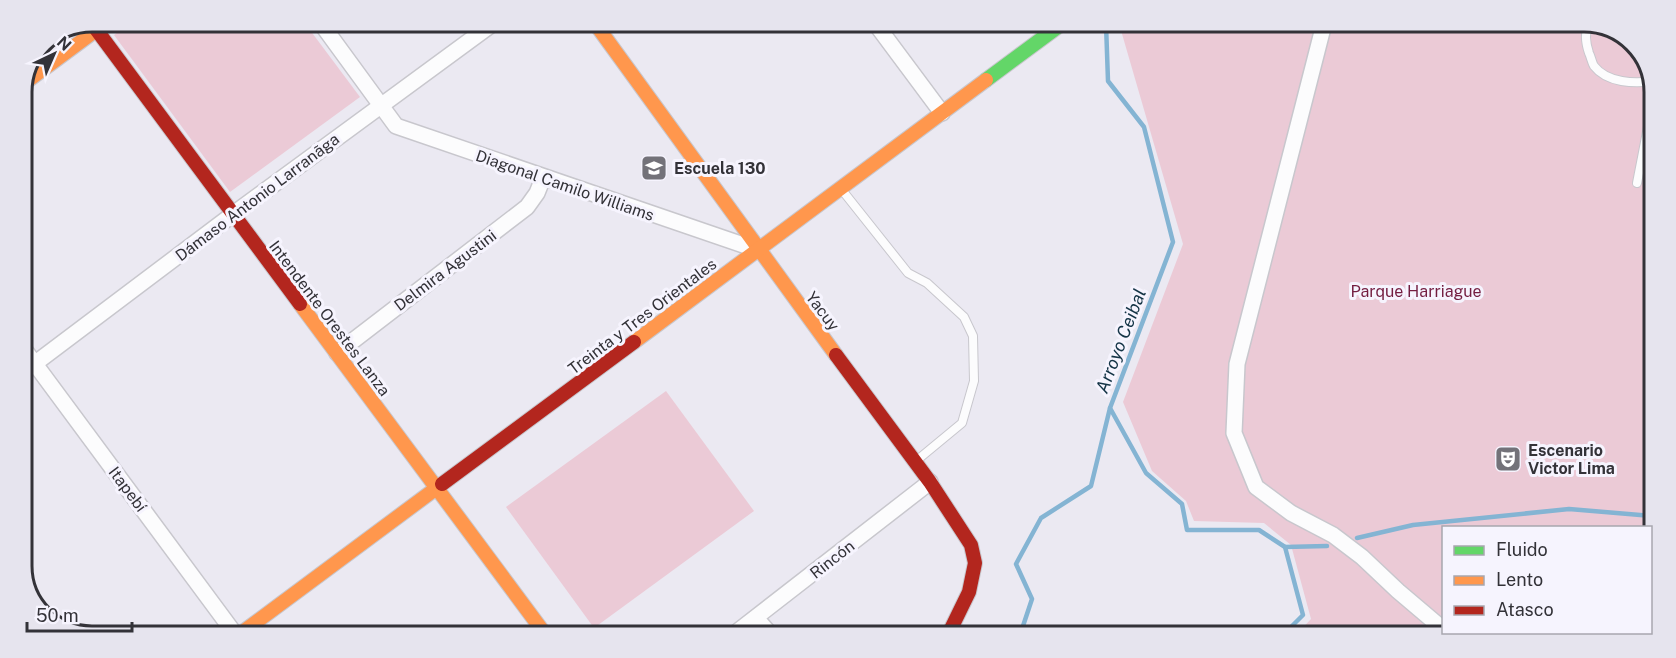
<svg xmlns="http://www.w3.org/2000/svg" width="1676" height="658" viewBox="0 0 1676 658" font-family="'Public Sans',sans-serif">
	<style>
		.green { fill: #ebcad6 }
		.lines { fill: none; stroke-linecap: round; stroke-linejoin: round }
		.stream { stroke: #84b4d3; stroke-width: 4.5 }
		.lane-casing { stroke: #c8c7cd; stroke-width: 10 }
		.street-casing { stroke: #c8c7cd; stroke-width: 18 }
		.fast-casing { stroke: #c8c7cd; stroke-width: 16 }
		.slow-casing { stroke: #c8c7cd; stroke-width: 16 }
		.jam-casing { stroke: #c8c7cd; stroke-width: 16 }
		.lane { stroke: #fcfcfd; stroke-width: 8 }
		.street { stroke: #fcfcfd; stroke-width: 15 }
		.fast { stroke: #63d668; stroke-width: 14 }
		.slow { stroke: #ff974d; stroke-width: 14 }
		.jam { stroke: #b3261e; stroke-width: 14 }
		.labels { text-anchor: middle; stroke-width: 6; stroke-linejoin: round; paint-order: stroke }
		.poi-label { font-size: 16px; font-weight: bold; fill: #333238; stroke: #f6f4fe; text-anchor: start }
		.street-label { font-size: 16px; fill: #333238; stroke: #f6f4fe }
		.park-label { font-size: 16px; fill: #731d40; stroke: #f6f4fe }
		.water-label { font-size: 18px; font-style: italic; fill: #143446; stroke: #f6f4fe }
		.rim { fill: none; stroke: #333238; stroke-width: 3 }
	</style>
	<rect width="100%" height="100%" fill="#ebe9f2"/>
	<g class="green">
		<polygon points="133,21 304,22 360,97 230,192 114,35"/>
		<polygon points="1125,24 1608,25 1641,49 1655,86 1651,591 1650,528 1444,528 1444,632 1599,633 1585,637 1295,636 1311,619 1291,545 1264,523 1194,521 1186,501 1152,471 1123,402 1183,244 1120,27"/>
		<polygon points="666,391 754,511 594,628 506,507"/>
	</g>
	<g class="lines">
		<g class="stream">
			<polyline points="1106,24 1108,81 1144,127 1173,242 1110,408 1146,473 1182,504 1187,530 1259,530 1285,547 1303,615 1282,636"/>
			<polyline points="1357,538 1413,525 1569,509 1652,516"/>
			<polyline points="1285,547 1327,546"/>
			<polyline points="1017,636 1021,632 1032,599 1016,564 1041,518 1091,486 1110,408"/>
		</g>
		<defs>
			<g id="lane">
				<path d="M1589,25c-5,8 -3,19 0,28 2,4 3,10 5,13 13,17 41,18 59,15"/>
				<polyline points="1637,183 1654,96 1654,84"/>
				<polyline points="842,190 908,273 927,283 964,317 973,336 974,381 962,423 916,461"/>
			</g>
			<g id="street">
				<polyline points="320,22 396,126 758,250"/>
				<polyline points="875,23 942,113"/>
				<polyline points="1324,24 1237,364 1234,433 1256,487 1291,513 1333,535 1362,557 1398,591 1444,630"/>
				<polyline points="21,345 235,634"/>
				<polyline points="337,353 527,207 537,193 543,178"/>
				<polyline points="21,374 232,215 495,22"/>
				<polyline points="756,618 771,635"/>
				<polyline points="733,635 930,482"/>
			</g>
			<polyline id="fast" points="986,80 1063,23"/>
			<g id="slow">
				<polyline points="594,22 836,355"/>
				<polyline points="22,85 107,22"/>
				<polyline points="300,304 545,634"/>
				<polyline points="634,342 986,80"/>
				<polyline points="240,634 442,484"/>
			</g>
			<g id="jam">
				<polyline points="90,21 300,304"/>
				<polyline points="836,355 930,482 971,545 975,563 969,592 948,635"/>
				<polyline points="442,484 634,342"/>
			</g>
		</defs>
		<use href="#lane" class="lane-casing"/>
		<use href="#street" class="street-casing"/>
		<use href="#fast" class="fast-casing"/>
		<use href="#slow" class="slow-casing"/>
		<use href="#jam" class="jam-casing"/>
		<use href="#lane" class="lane"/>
		<use href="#street" class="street"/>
		<use href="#fast" class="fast"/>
		<use href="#slow" class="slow"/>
		<use href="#jam" class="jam"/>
	</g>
	<defs>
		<symbol id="school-square" viewBox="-11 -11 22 22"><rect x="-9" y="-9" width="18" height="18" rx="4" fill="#737279" stroke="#f6f4fe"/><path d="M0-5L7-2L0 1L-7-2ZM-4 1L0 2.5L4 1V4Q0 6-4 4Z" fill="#fff"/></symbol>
		<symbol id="theatre-square" viewBox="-11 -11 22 22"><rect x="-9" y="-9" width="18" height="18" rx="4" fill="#737279" stroke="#f6f4fe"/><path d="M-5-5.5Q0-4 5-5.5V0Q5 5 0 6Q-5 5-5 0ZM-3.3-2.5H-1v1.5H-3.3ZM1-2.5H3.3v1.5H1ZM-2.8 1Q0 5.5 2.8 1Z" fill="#fff"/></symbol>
	</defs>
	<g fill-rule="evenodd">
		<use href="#school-square" x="639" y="153" width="30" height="30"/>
		<use href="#theatre-square" x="1493" y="444" width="30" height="30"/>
	</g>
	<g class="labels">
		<g class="poi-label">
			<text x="674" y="174">Escuela 130</text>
			<text x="1528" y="456">Escenario<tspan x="1528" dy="18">Victor Lima</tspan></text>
		</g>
		<g class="street-label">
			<text transform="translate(565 185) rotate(19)" y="6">Diagonal Camilo Williams</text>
			<text transform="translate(257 197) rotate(-37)" y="6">Dámaso Antonio Larranãga</text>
			<text transform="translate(445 270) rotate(-37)" y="6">Delmira Agustini</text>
			<text transform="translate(823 311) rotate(53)" y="6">Yacuy</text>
			<text transform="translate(642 316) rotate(-37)" y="6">Treinta y Tres Orientales</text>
			<text transform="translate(330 318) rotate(53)" y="6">Intendente Orestes Lanza</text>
			<text transform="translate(128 489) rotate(53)" y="6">Itapebí</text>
			<text transform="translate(832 559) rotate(-38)" y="6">Rincón</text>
		</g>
		<g class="park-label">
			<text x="1416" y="297">Parque Harriague</text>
		</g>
		<g class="water-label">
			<text transform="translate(1121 341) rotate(-69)" y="6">Arroyo Ceibal</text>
		</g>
	</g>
	<path d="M0 0H1676V658H0ZM92 32H1584A60 60 0 0 1 1644 92V566A60 60 0 0 1 1584 626H92A60 60 0 0 1 32 566V92A60 60 0 0 1 92 32Z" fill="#e6e4ee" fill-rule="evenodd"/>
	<path class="rim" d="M92 32H1584A60 60 0 0 1 1644 92V566A60 60 0 0 1 1584 626H92A60 60 0 0 1 32 566V92A60 60 0 0 1 92 32Z"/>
	<rect x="1442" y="526" width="210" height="108" fill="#f6f4fe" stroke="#a8a6af" stroke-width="1.5"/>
	<rect x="1454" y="546" width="30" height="9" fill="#63d668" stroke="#a8a6af" stroke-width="1.5"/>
	<text x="1496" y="556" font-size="18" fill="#333238">Fluido</text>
	<rect x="1454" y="576" width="30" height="9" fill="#ff974d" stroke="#a8a6af" stroke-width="1.5"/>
	<text x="1496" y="586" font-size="18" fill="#333238">Lento</text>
	<rect x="1454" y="606" width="30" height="9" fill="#b3261e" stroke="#a8a6af" stroke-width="1.5"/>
	<text x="1496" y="616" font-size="18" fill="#333238">Atasco</text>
	<g transform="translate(54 54) rotate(44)" stroke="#f6f4fe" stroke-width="4.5" paint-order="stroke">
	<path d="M0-4.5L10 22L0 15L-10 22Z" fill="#333238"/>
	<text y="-9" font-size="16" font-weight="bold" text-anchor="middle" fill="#333238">N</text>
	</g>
	<path d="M27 622v9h105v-9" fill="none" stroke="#333238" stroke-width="3"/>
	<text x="36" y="622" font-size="18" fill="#333238" stroke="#f6f4fe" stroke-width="4.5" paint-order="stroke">50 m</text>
</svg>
